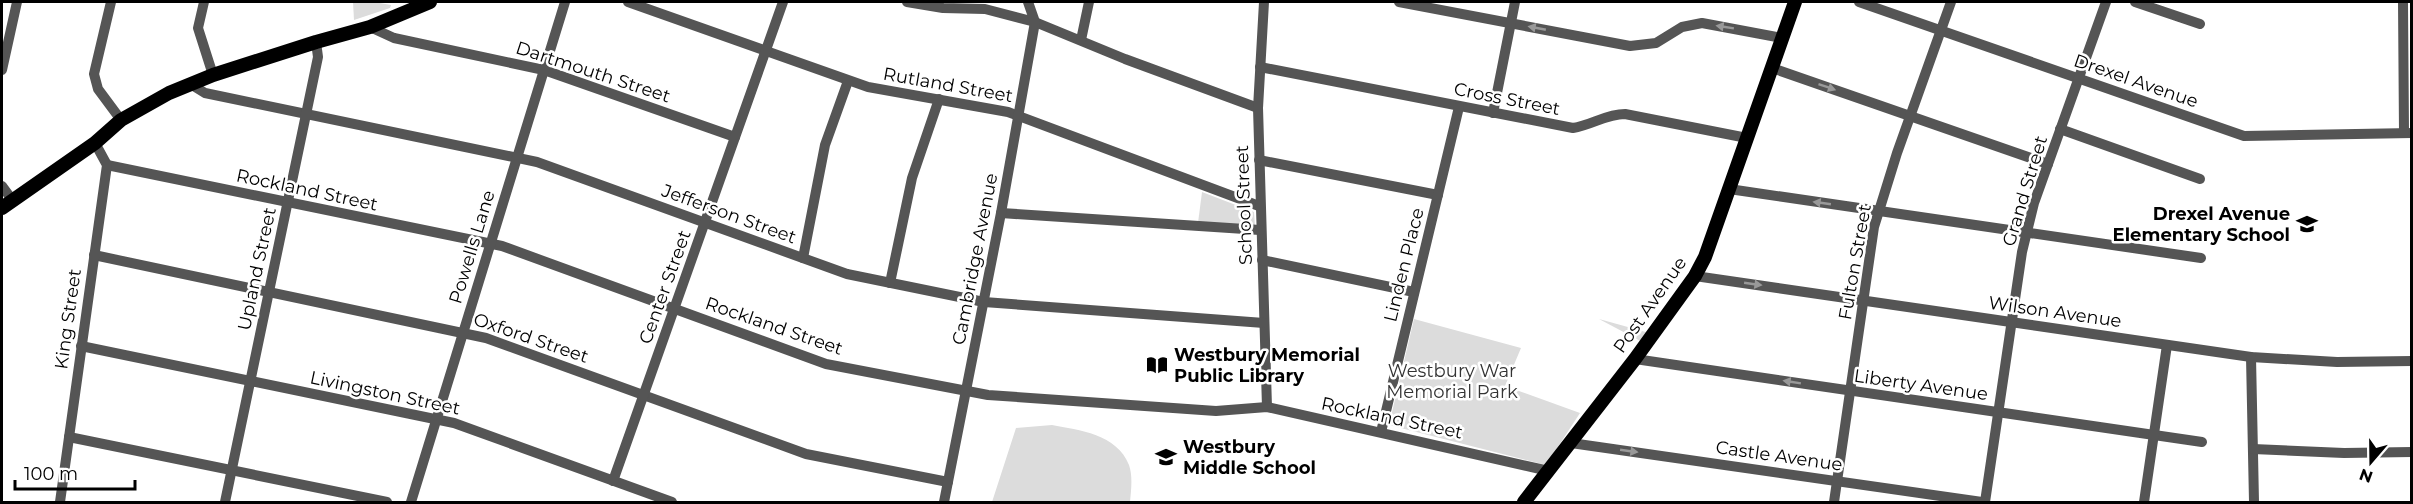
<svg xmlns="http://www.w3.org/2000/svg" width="2413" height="504" viewBox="0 0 2413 504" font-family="Montserrat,sans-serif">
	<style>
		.green { fill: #dcdcdc }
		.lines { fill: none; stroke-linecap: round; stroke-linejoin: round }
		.minor { stroke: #555; stroke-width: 10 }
		.major { stroke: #000; stroke-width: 14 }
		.oneway { fill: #999 }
		.labels { text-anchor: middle; stroke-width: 5; stroke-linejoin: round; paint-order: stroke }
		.street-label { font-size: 18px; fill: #000; stroke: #fff }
		.poi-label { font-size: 18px; font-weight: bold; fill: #000; stroke: #fff; text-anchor: start }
		.park-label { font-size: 18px; fill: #333; stroke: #fff }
	</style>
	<rect width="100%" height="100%" fill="#fff"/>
	<g class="green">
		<polygon points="353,2 374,2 391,5 390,8 354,20"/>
		<polygon points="1202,192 1254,212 1255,226 1198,223"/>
		<polygon points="1414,319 1521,348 1505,386 1580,413 1546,465 1389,425"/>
		<polygon points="1599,319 1653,334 1646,344"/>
		<path d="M1052,425c27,5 65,9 77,40 4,11 2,26 1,37h-138l24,-74z"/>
	</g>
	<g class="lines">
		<g class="minor">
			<polyline points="111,2 94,74 98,89 121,120"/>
			<polyline points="204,2 198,28 213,75"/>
			<polyline points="628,2 868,87 1008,112 1259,206"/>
			<polyline points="907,2 943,8 985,9 1035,22 1125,59 1258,108"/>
			<polyline points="1264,2 1258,108 1267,407"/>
			<polyline points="1399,2 1630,46 1656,43 1682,27 1702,23 1782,38"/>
			<polyline points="1859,2 2244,136 2412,133"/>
			<polyline points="2135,2 2200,24"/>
			<polyline points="2403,2 2404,133"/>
			<polyline points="370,27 394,38 544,70 735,137"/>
			<polyline points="1081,40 1089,2"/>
			<path d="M1260,67l313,61c19,-3 33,-14 52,-14l122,24"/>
			<polyline points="1772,68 2048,164"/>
			<polyline points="2,70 17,2"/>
			<polyline points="192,85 205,93 537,162 847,274 984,302 1264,323"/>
			<polyline points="1493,113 1515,2"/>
			<polyline points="2060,129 2200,179"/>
			<polyline points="1259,160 1438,195"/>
			<polyline points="107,165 502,246 826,364 988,395 1216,411 1267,407 1549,471"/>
			<polyline points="2,186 13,201"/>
			<polyline points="1729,189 2201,258"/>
			<polyline points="1001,213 1260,230"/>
			<polyline points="94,255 486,338 806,454 948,482"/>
			<polyline points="803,258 825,145 848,81"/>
			<polyline points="1262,260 1414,292"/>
			<polyline points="1695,276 2251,357 2337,362 2412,361"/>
			<polyline points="890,283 912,178 939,99"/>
			<polyline points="81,346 454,423 672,502"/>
			<polyline points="2251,357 2254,502"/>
			<polyline points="1635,359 2202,442"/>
			<polyline points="1381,432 1459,107"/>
			<polyline points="69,437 387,502"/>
			<polyline points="1571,443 1982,502"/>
			<polyline points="2253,449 2344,453 2412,452"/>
			<polyline points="613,481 783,2"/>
			<polyline points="60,502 107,165 95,143"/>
			<polyline points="225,502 318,57 316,42"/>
			<polyline points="411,502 565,2"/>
			<polyline points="944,502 1001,213 1035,22 1028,2"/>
			<polyline points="1834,502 1874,227 1897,153 1951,2"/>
			<polyline points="1985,502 2022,252 2034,203 2106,2"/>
			<polyline points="2144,502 2167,345"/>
		</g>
		<g class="major">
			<polyline points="2,208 95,143 121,120 169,93 213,75 316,42 370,27 430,2"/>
			<polyline points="1524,502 1635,359 1695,276 1705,257 1795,2"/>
		</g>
	</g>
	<defs><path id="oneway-solid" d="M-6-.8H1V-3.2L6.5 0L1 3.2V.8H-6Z" transform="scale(1.5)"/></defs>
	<g class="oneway">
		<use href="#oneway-solid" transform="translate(1725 27) rotate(-171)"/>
		<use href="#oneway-solid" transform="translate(1537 28) rotate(-169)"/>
		<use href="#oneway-solid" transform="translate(1827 87) rotate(19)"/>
		<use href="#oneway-solid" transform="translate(1822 203) rotate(-172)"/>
		<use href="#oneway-solid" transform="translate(1753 284) rotate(8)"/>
		<use href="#oneway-solid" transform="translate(1792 382) rotate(-171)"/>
		<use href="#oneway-solid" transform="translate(1629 451) rotate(8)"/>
	</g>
	<defs>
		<symbol id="school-bare" viewBox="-9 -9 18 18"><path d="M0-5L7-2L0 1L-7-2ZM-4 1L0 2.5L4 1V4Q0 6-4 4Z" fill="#000" stroke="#fff" stroke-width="2.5" paint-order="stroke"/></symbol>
		<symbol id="library-bare" viewBox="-9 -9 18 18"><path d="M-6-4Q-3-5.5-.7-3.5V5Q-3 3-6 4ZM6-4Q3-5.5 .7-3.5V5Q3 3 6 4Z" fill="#000" stroke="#fff" stroke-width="2.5" paint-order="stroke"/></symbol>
	</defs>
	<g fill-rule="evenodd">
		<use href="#school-bare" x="2292" y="209" width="30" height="30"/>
		<use href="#library-bare" x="1142" y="350" width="30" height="30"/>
		<use href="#school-bare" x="1151" y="442" width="30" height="30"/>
	</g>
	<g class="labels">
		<g class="street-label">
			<text transform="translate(593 72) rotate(18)" y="6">Dartmouth Street</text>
			<text transform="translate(2136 81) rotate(19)" y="6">Drexel Avenue</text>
			<text transform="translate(948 85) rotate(10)" y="6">Rutland Street</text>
			<text transform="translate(1507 99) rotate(11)" y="6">Cross Street</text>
			<text transform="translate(307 190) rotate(12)" y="6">Rockland Street</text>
			<text transform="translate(2025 191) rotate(-73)" y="6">Grand Street</text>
			<text transform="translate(1244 205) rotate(-92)" y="6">School Street</text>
			<text transform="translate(729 214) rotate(20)" y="6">Jefferson Street</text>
			<text transform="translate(472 247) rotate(-73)" y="6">Powells Lane</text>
			<text transform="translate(975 259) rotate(-79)" y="6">Cambridge Avenue</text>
			<text transform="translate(1855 262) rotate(-80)" y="6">Fulton Street</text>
			<text transform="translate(1404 265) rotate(-76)" y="6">Linden Place</text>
			<text transform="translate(257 269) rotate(-78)" y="6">Upland Street</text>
			<text transform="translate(665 287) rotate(-70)" y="6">Center Street</text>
			<text transform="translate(1650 305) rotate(-55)" y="6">Post Avenue</text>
			<text transform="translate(2055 312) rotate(8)" y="6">Wilson Avenue</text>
			<text transform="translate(68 319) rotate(-82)" y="6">King Street</text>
			<text transform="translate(774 326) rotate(19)" y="6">Rockland Street</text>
			<text transform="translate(531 338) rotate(19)" y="6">Oxford Street</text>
			<text transform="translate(1921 385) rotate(8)" y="6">Liberty Avenue</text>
			<text transform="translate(385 393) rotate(12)" y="6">Livingston Street</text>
			<text transform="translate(1392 418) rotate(12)" y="6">Rockland Street</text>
			<text transform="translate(1779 456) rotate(8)" y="6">Castle Avenue</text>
		</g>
		<g class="poi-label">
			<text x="2290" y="220" text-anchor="end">Drexel Avenue<tspan x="2290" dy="21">Elementary School</tspan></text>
			<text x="1174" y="361">Westbury Memorial<tspan x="1174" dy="21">Public Library</tspan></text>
			<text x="1183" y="453">Westbury<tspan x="1183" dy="21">Middle School</tspan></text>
		</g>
		<g class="park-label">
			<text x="1452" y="377">Westbury War<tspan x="1452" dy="21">Memorial Park</tspan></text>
		</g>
	</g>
	<rect width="2413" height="504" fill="none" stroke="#000000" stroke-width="6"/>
	<g transform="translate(2371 462) rotate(200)" stroke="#ffffff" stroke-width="4.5" paint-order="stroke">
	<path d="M0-4.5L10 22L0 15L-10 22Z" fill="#000000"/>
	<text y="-9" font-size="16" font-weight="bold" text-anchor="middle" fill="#000000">N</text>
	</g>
	<path d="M15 480v9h120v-9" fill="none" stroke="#000000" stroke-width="3"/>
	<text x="24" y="480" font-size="18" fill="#000000" stroke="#ffffff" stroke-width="4.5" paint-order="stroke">100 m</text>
</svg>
